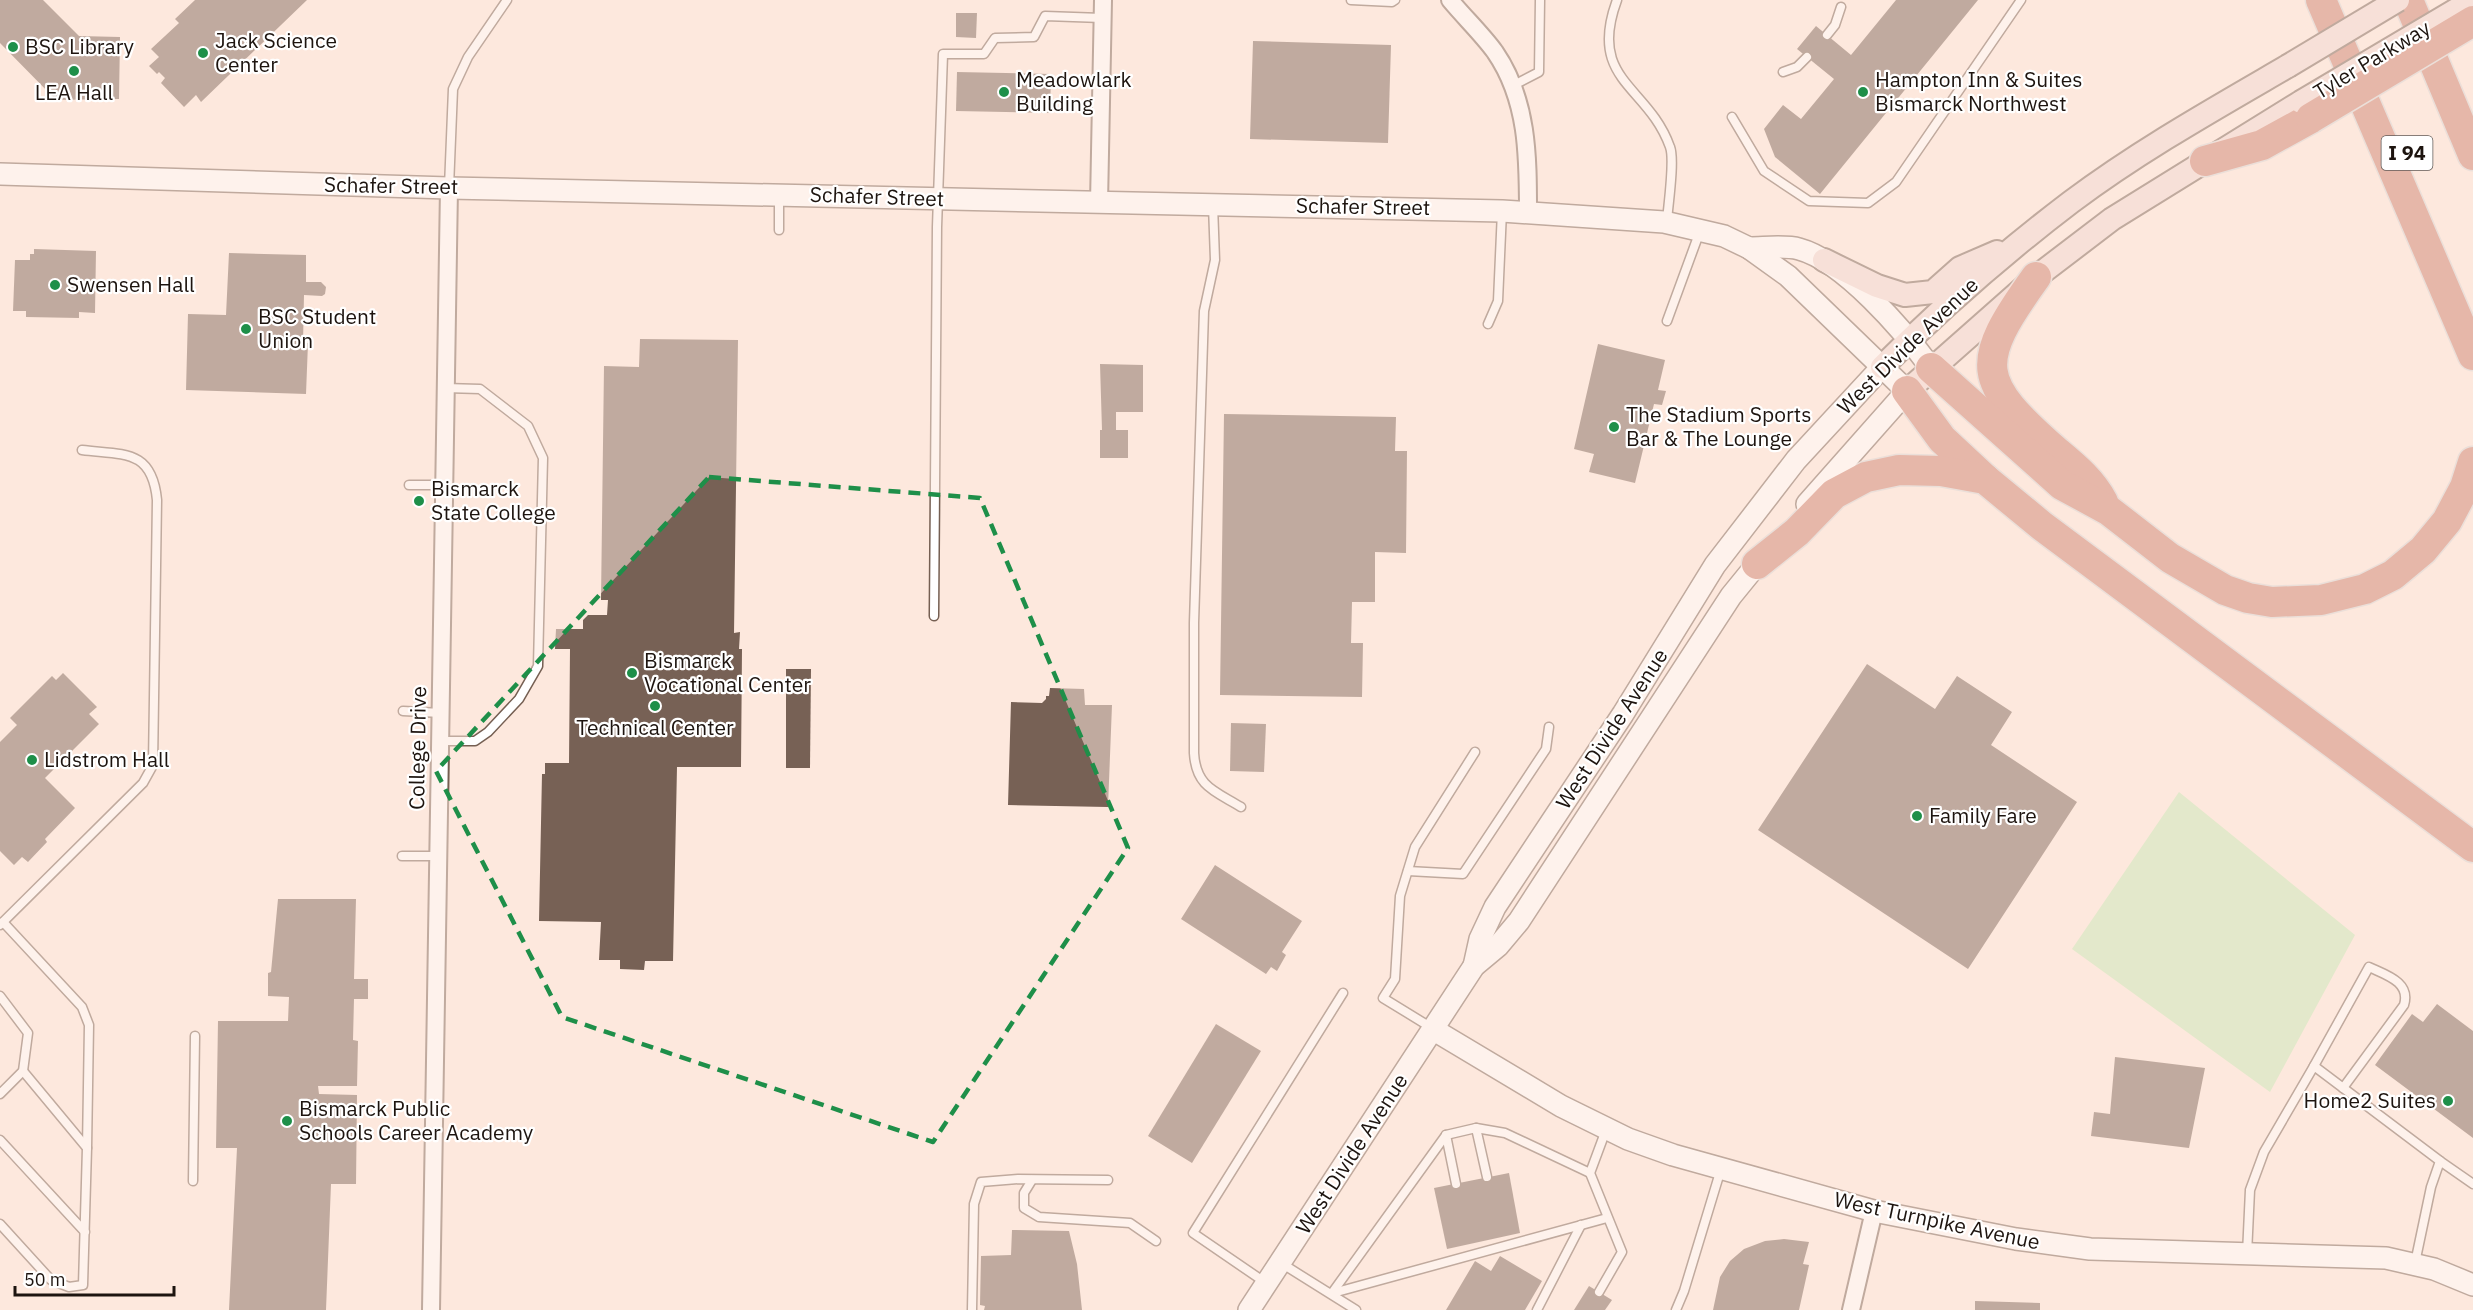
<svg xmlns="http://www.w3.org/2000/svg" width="2473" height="1310" viewBox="0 0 2473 1310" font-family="'IBM Plex Sans',sans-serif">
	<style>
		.green { fill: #c3e8b5 }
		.building { fill: #776155 }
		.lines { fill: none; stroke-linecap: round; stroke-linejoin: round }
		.service-casing { stroke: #755f52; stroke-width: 11 }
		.minor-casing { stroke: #755f52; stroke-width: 20 }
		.tertiary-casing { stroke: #755f52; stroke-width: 24 }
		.secondary-casing { stroke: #755f52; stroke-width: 26 }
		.motorway-casing { stroke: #d6d5d4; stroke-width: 33 }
		.service { stroke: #fff; stroke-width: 8 }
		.minor { stroke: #fff; stroke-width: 16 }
		.tertiary { stroke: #fff; stroke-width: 21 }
		.secondary { stroke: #efd8d3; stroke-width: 22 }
		.motorway { stroke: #ca7c6b; stroke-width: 30 }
		.secondary-bridge-casing { stroke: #755f52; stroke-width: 26; stroke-linecap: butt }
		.motorway-bridge-casing { stroke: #d6d5d4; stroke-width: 33; stroke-linecap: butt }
		.secondary-bridge { stroke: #efd8d3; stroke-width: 22 }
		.motorway-bridge { stroke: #ca7c6b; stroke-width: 30 }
		.marked { fill: none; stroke: #1e8f49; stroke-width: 4.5; stroke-dasharray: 12 8; stroke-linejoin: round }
		.poi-dot { fill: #1e8f49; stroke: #fff; stroke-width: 2 }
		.labels { text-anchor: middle; stroke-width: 4.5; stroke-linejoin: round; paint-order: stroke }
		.shield { fill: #fff; stroke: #615a57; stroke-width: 1.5 }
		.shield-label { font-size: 20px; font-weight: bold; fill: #1d140f }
		.poi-label { font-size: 21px; fill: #1d140f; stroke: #fff; text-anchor: start }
		.street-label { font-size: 21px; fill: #1d140f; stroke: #fff }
	</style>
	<rect width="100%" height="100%" fill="#fde8dd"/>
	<polygon class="green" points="2179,792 2355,935 2270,1092 2072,949"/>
	<g class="building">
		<polygon points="0,0 43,0 79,36 120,37 119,99 56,100 0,43"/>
		<polygon points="195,0 307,0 201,102 196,95 184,107 161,83 165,78 159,72 157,74 149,66 159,57 151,49 179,23 175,19"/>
		<polygon points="1896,0 1978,0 1820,194 1775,157 1764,129 1783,105 1801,119 1834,79 1797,49 1816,26 1851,55"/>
		<polygon points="956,13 977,13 976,38 956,37"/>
		<polygon points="1253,41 1391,45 1388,143 1250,139"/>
		<polygon points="957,72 1051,74 1050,113 956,111"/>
		<polygon points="34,249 96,251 95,313 79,312 79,318 26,317 26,311 13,311 15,260 30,260 30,254 34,254"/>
		<polygon points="229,253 306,255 306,282 321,282 326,287 325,294 322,296 304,295 303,343 308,343 306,394 186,390 188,314 226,315"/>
		<polygon points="640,339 738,340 734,633 740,632 739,649 742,649 741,767 677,767 673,961 645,961 644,970 620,969 620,960 599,960 601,922 539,921 542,774 545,774 545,763 569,763 570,649 555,649 556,629 583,629 583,620 588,615 607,615 608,600 601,600 604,366 639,367"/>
		<polygon points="1598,344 1665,360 1658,390 1666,391 1662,405 1654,404 1635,483 1589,472 1594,454 1574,449"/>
		<polygon points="1100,364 1143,365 1143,412 1116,412 1116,430 1128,430 1128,458 1100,458 1100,430 1102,430"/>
		<polygon points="1224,414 1396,417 1395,451 1407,451 1406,553 1375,552 1375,602 1352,602 1351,643 1363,643 1362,697 1220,695"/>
		<polygon points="1867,664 1935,709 1957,676 2012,712 1991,745 2077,802 1968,969 1758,830"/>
		<polygon points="786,669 811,669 810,768 786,768"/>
		<polygon points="63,673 97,707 89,714 99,724 45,778 75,808 45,839 47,842 28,862 22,857 14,865 0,851 0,742 17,725 10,718 52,676 56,680"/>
		<polygon points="1050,688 1084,689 1085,705 1112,705 1108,807 1008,805 1011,702 1042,703 1046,699 1046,696 1049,696"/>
		<polygon points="1231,723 1266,724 1264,772 1230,771"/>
		<polygon points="1215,865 1302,921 1282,952 1286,955 1277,971 1271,967 1266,974 1181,919"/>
		<polygon points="278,899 356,899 354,979 368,979 368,999 354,999 353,1040 358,1041 357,1086 318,1086 319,1094 357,1095 356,1184 331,1184 326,1310 229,1310 237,1148 216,1148 218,1021 288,1021 289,997 268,996 268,973 271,972"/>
		<polygon points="2437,1004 2473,1031 2473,1138 2375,1065 2412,1014 2423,1022"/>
		<polygon points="1216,1024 1261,1051 1192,1163 1148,1136"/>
		<polygon points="2115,1057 2205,1068 2189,1148 2091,1136 2094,1112 2110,1114"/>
		<polygon points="1509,1173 1520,1233 1447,1249 1434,1188"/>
		<polygon points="1012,1230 1069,1231 1077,1264 1082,1310 984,1310 985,1306 980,1305 981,1256 1011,1255"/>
		<polygon points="1784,1239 1809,1242 1803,1264 1809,1265 1799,1310 1713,1310 1720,1277 1730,1261 1744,1249 1765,1241"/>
		<polygon points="1500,1256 1542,1281 1525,1310 1446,1310 1475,1261 1491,1271"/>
		<polygon points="1589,1286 1612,1300 1605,1310 1574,1310"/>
		<polygon points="1975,1301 2040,1303 2040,1310 1975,1310"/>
	</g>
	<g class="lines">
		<defs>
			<g id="service">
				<polyline points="1351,0 1392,2 1395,0"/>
				<path d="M1617,0c-30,81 31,85 53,147 5,13 -2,59 -3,74"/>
				<polyline points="1827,35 1835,25 1841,7"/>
				<polyline points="1783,72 1797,67 1807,57"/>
				<polyline points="1512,86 1539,72 1540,0"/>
				<polyline points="1732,117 1764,171 1809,201 1868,203 1896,182 2021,0"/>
				<polyline points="449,187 453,89 468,57 507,0"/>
				<path d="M1213,205l2,55 -11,51 -10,312v130c2,34 21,38 47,54"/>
				<polyline points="779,230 779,195"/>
				<polyline points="1667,321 1700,231"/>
				<polyline points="1488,324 1498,301 1502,211"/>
				<polyline points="409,485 444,485"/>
				<polyline points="934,616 937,227 943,54 984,54 995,38 1034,37 1045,16 1102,18"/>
				<polyline points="403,711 441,713"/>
				<polyline points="441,741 475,741 488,732 519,699 538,666 543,458 528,426 480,389 445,388"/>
				<polyline points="402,856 439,856"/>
				<polyline points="1408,871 1463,874 1546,749 1549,727"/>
				<polyline points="3,922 82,1007 89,1025 87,1148"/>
				<path d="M0,925l143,-142 10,-18 4,-265c-5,-51 -33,-45 -75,-50"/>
				<polyline points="0,996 28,1033 23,1071 0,1094"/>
				<polyline points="1432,1028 1383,998 1395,979 1400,896 1415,847 1475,752"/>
				<path d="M2314,1066l55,-99c17,8 42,15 35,38l-61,83"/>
				<polyline points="1476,1128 1487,1177"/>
				<polyline points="1446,1135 1456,1184"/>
				<polyline points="0,1140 85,1232"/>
				<polyline points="2440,1161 2473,1184"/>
				<polyline points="1032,1180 1024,1193 1024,1208 1039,1217 1130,1223 1156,1241"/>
				<polyline points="193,1181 195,1036"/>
				<polyline points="0,1224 51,1280 69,1287 83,1285 87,1148 23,1071"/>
				<polyline points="2247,1254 2250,1190 2264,1152 2314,1066 2440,1161 2431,1187 2415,1263"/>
				<polyline points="1281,1263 1356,1310"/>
				<polyline points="1266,1283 1193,1233 1343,993"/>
				<polyline points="1599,1292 1622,1252 1590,1173 1606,1130"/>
				<polyline points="1332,1293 1446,1135 1476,1128 1505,1133 1590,1173"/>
				<polyline points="1333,1293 1607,1218"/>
				<polyline points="972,1310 974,1204 981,1182 1018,1179 1108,1180"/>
				<polyline points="1537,1310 1581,1225"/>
				<polyline points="1676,1310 1684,1291 1721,1169"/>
			</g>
			<g id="minor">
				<path d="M1450,0c14,17 32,34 45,52 33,48 33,104 33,160"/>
				<polyline points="1099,203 1103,0"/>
				<polyline points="431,1310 449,188"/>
				<polyline points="1851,1310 1874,1211"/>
			</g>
			<g id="tertiary">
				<polyline points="0,174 449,188 1502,211 1664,222 1724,236 1749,248 1788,276 1907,391 1807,504"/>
				<path d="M1749,248c15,0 36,-3 50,1 45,12 105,82 132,119"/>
				<polyline points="1474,966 1480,939 1495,907 1623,714 1715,565 1796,460 1882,367"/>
				<polyline points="1434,1030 1561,1106 1628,1139 1673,1155 1874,1211 2016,1239 2090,1249 2386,1258 2434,1269 2473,1285"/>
				<polyline points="1249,1310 1474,966 1498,946 1519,921 1731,596 1766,553"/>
			</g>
			<g id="secondary">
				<polyline points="1824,260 1877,286 1905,295 1933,292 1960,268 1997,252"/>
				<path d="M1882,367c59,-59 122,-114 189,-165 68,-51 143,-93 217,-136"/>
				<polyline points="1907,391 2036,277 2112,219 2301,102"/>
			</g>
			<g id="motorway">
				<polyline points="2321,0 2473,355"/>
				<polyline points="2408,0 2473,155"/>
				<polyline points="2205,161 2262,145 2311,118"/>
				<path d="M2036,277c-63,87 -60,104 21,175 18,15 35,29 46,50"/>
				<polyline points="1931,368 2062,485 2108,510 2170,558 2225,590 2248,598 2272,602 2321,600 2365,589 2393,575 2423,550 2447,521 2465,487 2473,462"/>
				<polyline points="1907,391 1942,439 1985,479"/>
				<polyline points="1757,564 1797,532 1834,494 1866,477 1899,470 1941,471 1985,479 2042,526 2473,847"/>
			</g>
		</defs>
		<use href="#service" class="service-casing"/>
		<use href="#minor" class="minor-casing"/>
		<use href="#tertiary" class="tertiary-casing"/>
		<use href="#secondary" class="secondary-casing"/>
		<use href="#motorway" class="motorway-casing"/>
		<use href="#service" class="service"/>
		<use href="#minor" class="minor"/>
		<use href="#tertiary" class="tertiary"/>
		<use href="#secondary" class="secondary"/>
		<use href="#motorway" class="motorway"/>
		<defs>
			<g id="secondary-bridge">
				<polyline points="2288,66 2398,0"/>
				<polyline points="2301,102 2473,0"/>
			</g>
			<polyline id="motorway-bridge" points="2311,118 2473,21"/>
		</defs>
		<use href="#secondary-bridge" class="secondary-bridge-casing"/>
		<use href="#motorway-bridge" class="motorway-bridge-casing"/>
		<use href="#secondary-bridge" class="secondary-bridge"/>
		<use href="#motorway-bridge" class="motorway-bridge"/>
	</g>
	<path d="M0 0H2473V1310H0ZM709,477l271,21 148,350 -195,294 -371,-125 -126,-246z" fill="#fde8dd" fill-opacity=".55" fill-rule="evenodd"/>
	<path class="marked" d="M709,477l271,21 148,350 -195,294 -371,-125 -126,-246z"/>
	<g class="poi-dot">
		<circle cx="13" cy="47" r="6"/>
		<circle cx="203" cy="53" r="6"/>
		<circle cx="74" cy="71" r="6"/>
		<circle cx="1004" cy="92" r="6"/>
		<circle cx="1863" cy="92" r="6"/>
		<circle cx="55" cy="285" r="6"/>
		<circle cx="246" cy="329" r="6"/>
		<circle cx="1614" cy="427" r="6"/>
		<circle cx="419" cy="501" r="6"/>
		<circle cx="632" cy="673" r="6"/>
		<circle cx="655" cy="706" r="6"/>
		<circle cx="32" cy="760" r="6"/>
		<circle cx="1917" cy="816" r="6"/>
		<circle cx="2448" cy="1101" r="6"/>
		<circle cx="287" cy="1121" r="6"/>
	</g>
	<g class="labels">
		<rect class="shield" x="2381.5" y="136" width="51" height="34" rx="4.5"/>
		<g class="shield-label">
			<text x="2407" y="160">I 94</text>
		</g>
		<g class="poi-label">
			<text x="215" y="48">Jack Science<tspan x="215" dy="24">Center</tspan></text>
			<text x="25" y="54">BSC Library</text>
			<text x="1016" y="87">Meadowlark<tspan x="1016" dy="24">Building</tspan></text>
			<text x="1875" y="87">Hampton Inn &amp; Suites<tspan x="1875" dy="24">Bismarck Northwest</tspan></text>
			<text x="74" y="100" text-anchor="middle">LEA Hall</text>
			<text x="67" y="292">Swensen Hall</text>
			<text x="258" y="324">BSC Student<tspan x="258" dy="24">Union</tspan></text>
			<text x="1626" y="422">The Stadium Sports<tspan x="1626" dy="24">Bar &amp; The Lounge</tspan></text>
			<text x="431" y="496">Bismarck<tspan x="431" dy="24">State College</tspan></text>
			<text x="644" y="668">Bismarck<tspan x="644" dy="24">Vocational Center</tspan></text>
			<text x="655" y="735" text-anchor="middle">Technical Center</text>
			<text x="44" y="767">Lidstrom Hall</text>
			<text x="1929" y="823">Family Fare</text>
			<text x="2436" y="1108" text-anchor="end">Home2 Suites</text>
			<text x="299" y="1116">Bismarck Public<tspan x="299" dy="24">Schools Career Academy</tspan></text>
		</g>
		<g class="street-label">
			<text transform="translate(2372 60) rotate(-31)" y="7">Tyler Parkway</text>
			<text transform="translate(391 186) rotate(1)" y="7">Schafer Street</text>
			<text transform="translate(877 197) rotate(2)" y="7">Schafer Street</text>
			<text transform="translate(1363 207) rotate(1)" y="7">Schafer Street</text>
			<text transform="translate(1908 346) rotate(-44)" y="7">West Divide Avenue</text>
			<text transform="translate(1612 729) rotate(-57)" y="7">West Divide Avenue</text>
			<text transform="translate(418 748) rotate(-89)" y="7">College Drive</text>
			<text transform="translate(1352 1154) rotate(-57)" y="7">West Divide Avenue</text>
			<text transform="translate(1937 1221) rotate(12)" y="7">West Turnpike Avenue</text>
		</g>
	</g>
	<path d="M15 1286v9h159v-9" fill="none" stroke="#1d140f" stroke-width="3"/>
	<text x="24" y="1286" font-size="18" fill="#1d140f" stroke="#ffffff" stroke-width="4.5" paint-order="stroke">50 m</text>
</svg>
